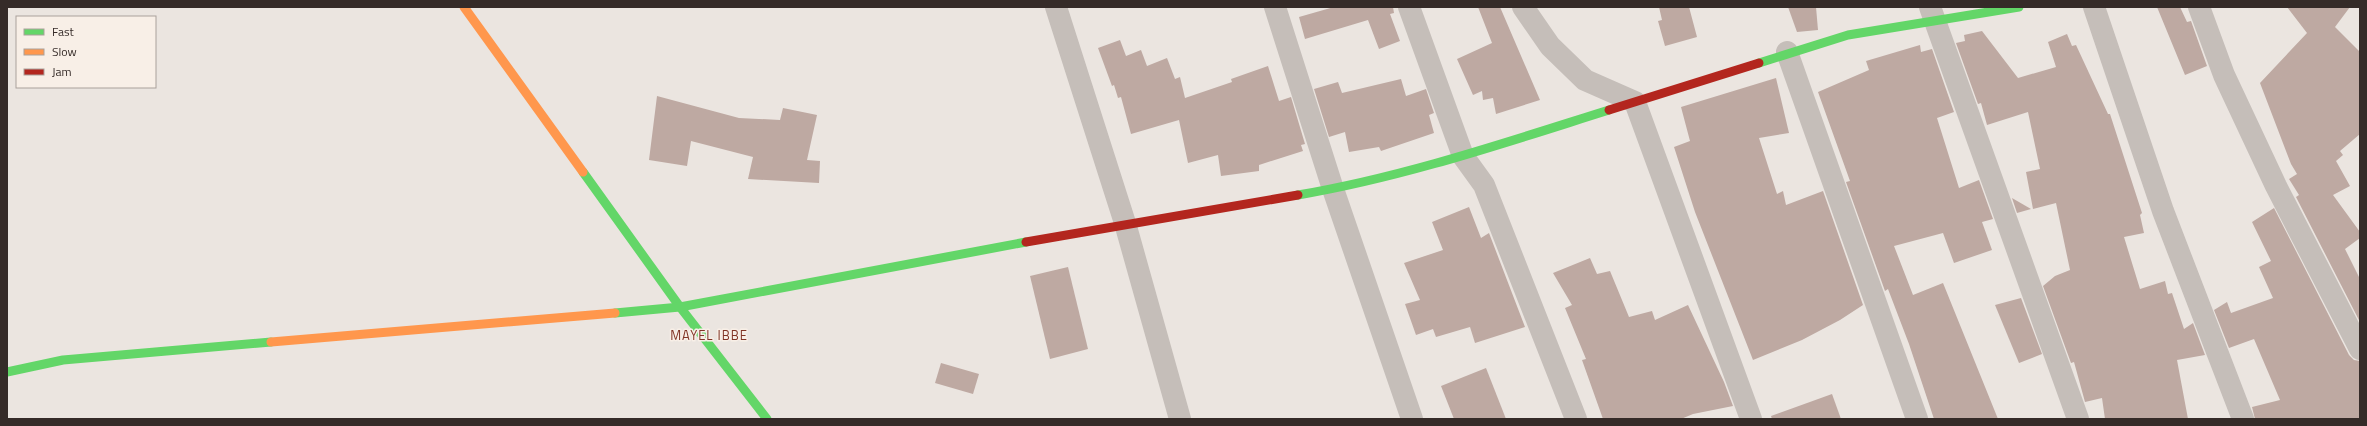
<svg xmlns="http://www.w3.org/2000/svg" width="2367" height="426" viewBox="0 0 2367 426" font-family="'Titillium Web',sans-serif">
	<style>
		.building { fill: #bea9a2 }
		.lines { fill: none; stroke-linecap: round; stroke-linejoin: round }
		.street { stroke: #c5beb9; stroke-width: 22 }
		.fast { stroke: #63d668; stroke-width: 9 }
		.slow { stroke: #ff974d; stroke-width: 9 }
		.jam { stroke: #b3261e; stroke-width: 9 }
		.labels { text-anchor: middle; stroke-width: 3; stroke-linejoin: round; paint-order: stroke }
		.quarter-label { font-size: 13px; letter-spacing: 1px; fill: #803425; stroke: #f8efe7 }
	</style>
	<rect width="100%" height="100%" fill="#ebe5e0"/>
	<g class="building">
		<polygon points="1334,7 1393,7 1394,13 1390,14 1400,41 1379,49 1368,20 1305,39 1299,17"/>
		<polygon points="1478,7 1500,7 1540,100 1496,114 1493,98 1483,100 1482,91 1473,95 1457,59 1492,43"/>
		<polygon points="1659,7 1689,7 1697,37 1665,46 1658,21 1662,20"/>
		<polygon points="1788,7 1816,7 1818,30 1797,32"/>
		<polygon points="2157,7 2180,7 2187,22 2191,21 2207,66 2185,75"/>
		<polygon points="2287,7 2350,7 2335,27 2360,52 2360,134 2340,151 2343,155 2336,161 2350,186 2333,195 2360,232 2360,238 2345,249 2360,279 2360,322 2296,197 2299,195 2289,179 2297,174 2291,164 2260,83 2307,33"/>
		<polygon points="1982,31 2018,78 2056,67 2048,42 2067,34 2072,46 2076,45 2108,114 2110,114 2142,213 2140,215 2144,233 2124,237 2140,289 2165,281 2168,294 2172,293 2184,329 2193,323 2205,355 2177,360 2188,419 2105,419 2102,398 2085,402 2074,362 2071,363 2043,286 2055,276 2070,270 2056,203 2033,209 2026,172 2040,169 2028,112 1987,125 1981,103 1978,104 1956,43 1965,41 1964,35"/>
		<polygon points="1120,40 1126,56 1141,50 1147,66 1167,58 1175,79 1180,77 1185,98 1232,82 1231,79 1268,66 1279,101 1291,97 1305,144 1301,145 1303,151 1259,165 1259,171 1221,176 1218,155 1188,163 1179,120 1131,134 1121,97 1118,98 1114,85 1112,86 1098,48"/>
		<polygon points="1920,45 1921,52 1932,49 1954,112 1937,118 1959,188 1979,180 1993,219 1982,222 1992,250 1954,263 1943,233 1894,246 1913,295 1943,283 1998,419 1934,419 1909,344 1888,289 1885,291 1846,182 1850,181 1818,92 1869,70 1866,61"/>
		<polygon points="1776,78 1789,133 1759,138 1777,194 1783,191 1786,205 1823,191 1863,305 1840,320 1802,340 1753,360 1695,212 1674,147 1690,141 1681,107"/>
		<polygon points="1401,79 1406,96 1426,89 1434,113 1429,115 1434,133 1381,151 1379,147 1349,152 1345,132 1329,137 1314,89 1338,82 1342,93"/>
		<polygon points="657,96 739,118 780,120 783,108 817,115 807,160 820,161 819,183 748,179 753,157 691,141 687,166 649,160"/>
		<polygon points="2012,198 2031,209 2017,213"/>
		<polygon points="1469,207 1481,238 1489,233 1525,327 1475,343 1470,327 1436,337 1433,329 1416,335 1405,304 1420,300 1404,263 1443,250 1432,222"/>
		<polygon points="2274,208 2349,355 2354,360 2360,361 2360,419 2255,419 2252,407 2280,400 2254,339 2229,348 2214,310 2227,302 2231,313 2273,298 2259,267 2271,261 2252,222"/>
		<polygon points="1590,258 1597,274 1610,271 1629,317 1652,311 1655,320 1688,305 1724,382 1733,406 1693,414 1681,419 1603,419 1582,360 1586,359 1565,308 1572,305 1553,273"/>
		<polygon points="1068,267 1088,349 1050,359 1030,276"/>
		<polygon points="2021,298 2042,354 2019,363 1995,305"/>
		<polygon points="941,363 979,374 973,394 935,383"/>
		<polygon points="1486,368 1506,419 1454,419 1441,386"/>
		<polygon points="1832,394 1841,419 1772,419 1771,416"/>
	</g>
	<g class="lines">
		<g class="street">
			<polyline points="1056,7 1125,223 1180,419"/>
			<polyline points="1275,7 1333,189 1412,419"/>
			<polyline points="1409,7 1463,156 1484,185 1576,419"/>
			<polyline points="1523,7 1550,46 1585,80 1635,102 1751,419"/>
			<polyline points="1930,7 2078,419"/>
			<polyline points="2094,7 2163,211 2243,419"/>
			<polyline points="2199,7 2224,75 2276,186 2360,349"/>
			<polyline points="1787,52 1917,419"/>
		</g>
		<g class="fast">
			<polyline points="1759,63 1848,35 2019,7"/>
			<polyline points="583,172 680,307 767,419"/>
			<path d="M1298,195c106,-18 209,-53 311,-85"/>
			<polyline points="615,313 680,307 1026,242"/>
			<polyline points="7,372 63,360 271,342"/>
		</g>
		<g class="slow">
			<polyline points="464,7 583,172"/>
			<polyline points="271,342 615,313"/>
		</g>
		<g class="jam">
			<polyline points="1609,110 1759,63"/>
			<polyline points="1026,242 1298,195"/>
		</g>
	</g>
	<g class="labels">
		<g class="quarter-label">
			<text x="709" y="340">MAYEL IBBE</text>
		</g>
	</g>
	<rect width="2367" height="426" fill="none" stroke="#352b28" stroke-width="16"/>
	<rect x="16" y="16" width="140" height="72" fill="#f8efe7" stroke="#aaa19b"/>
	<rect x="24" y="29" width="20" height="6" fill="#63d668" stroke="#aaa19b"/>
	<text x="52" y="36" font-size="12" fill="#352b28">Fast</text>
	<rect x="24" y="49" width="20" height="6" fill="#ff974d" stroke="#aaa19b"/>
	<text x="52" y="56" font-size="12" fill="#352b28">Slow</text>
	<rect x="24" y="69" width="20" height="6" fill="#b3261e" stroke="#aaa19b"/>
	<text x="52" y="76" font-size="12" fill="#352b28">Jam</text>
</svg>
